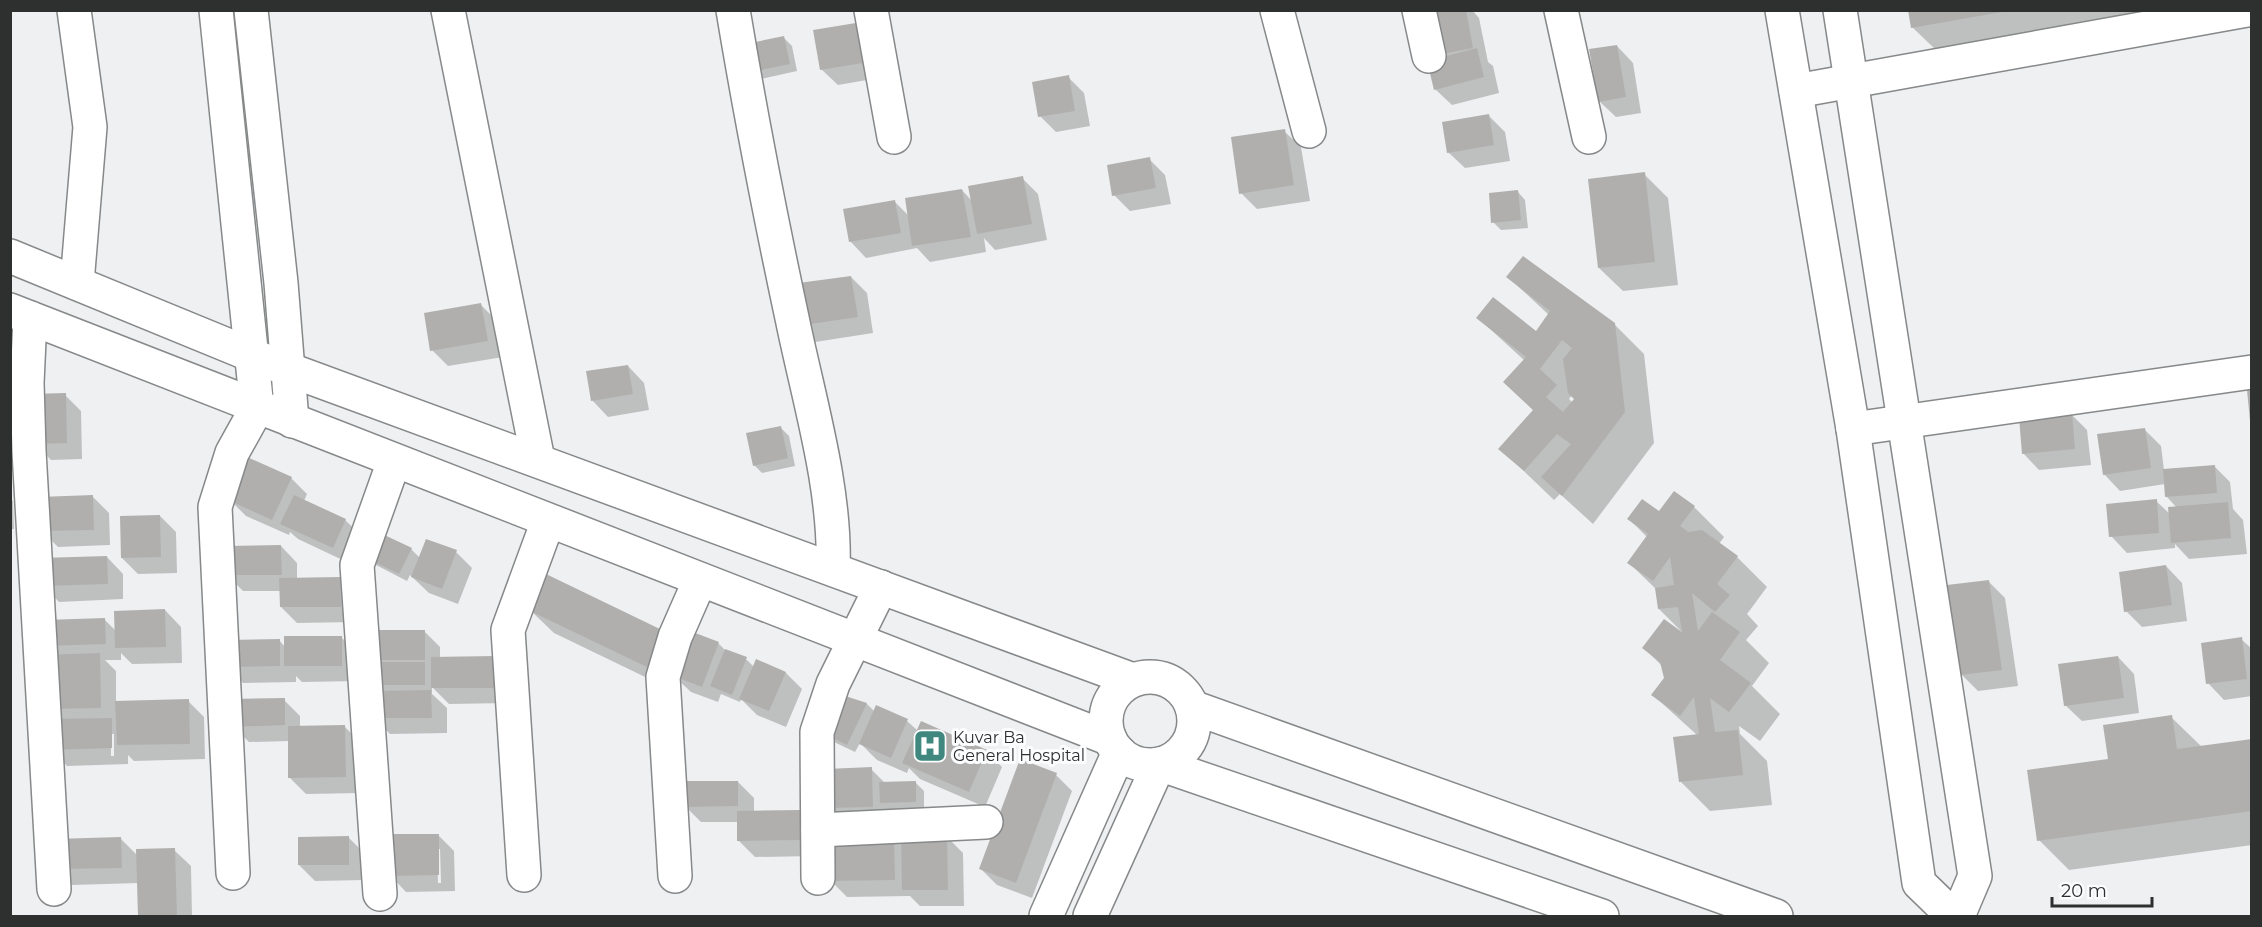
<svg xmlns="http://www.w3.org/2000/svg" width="2262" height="927" viewBox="0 0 2262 927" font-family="Montserrat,sans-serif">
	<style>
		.shadow { fill: #0003; fill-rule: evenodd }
		.building { fill: #b0afae; fill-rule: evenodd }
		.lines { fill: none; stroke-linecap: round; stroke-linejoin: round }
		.street-casing { stroke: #868889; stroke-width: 36 }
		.secondary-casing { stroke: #868889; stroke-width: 36 }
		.street { stroke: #fff; stroke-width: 33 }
		.secondary { stroke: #fff; stroke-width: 33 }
		.labels { text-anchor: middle; stroke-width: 6; stroke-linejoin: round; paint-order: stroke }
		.poi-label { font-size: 16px; fill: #2e2f2f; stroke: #fcfdfe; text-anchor: start }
	</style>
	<rect width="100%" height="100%" fill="#eef0f1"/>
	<g class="shadow">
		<polygon points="1429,10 1472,10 1479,18 1488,62 1493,66 1499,93 1452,105 1435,89"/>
		<polygon points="1909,10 2165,10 1936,50 1912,27"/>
		<polygon points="861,24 884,77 838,85 821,69"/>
		<polygon points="784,38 792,46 797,71 756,80 748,72"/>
		<polygon points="1617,46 1633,63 1641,113 1616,117 1599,101"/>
		<polygon points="1068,77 1084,93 1090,126 1056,132 1040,116"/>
		<polygon points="1489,116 1505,132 1510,161 1465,168 1448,152"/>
		<polygon points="1284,131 1301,147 1310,201 1257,209 1241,193"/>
		<polygon points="1149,159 1165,175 1171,204 1130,211 1114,195"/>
		<polygon points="1644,174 1668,198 1678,285 1623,291 1599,268"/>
		<polygon points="1022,178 1038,194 1047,240 995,250 984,238 986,252 930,262 917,248 866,258 850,241 895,202 909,216 962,190 972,201"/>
		<polygon points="1518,192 1525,200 1528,228 1501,230 1493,222"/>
		<polygon points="851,277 867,293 873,333 815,342 799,326"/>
		<path d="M1508,277l106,47 30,30 10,89 -61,81 -33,-30 -6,6 -53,-51 33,-38 -29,-29 20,-21 -47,-43 58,15 13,-18zM1572,395l4,4 -3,4 -4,-4z"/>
		<polygon points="480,304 497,321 503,357 448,366 432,350"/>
		<polygon points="628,366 644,383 649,410 608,417 592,400"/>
		<polygon points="65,395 81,411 82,459 51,460 34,443"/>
		<polygon points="2071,414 2087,430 2091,465 2039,470 2023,453"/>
		<polygon points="781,428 789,436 795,466 762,473 754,465"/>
		<polygon points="2144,429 2161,446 2164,470 2214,466 2230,482 2233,509 2243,520 2247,554 2189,559 2175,544 2175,548 2127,553 2111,536 2156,501 2170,514 2177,508 2167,497 2165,484 2120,491 2104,474"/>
		<polygon points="291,478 307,494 304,501 345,520 362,536 349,563 298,539 290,532 289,535 246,516 230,500"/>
		<polygon points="93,497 109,513 110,545 58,547 42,531"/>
		<polygon points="10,499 13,501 14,529 10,529"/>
		<polygon points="1694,507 1724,537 1719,544 1737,557 1767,587 1747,614 1758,626 1746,640 1769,663 1752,686 1780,714 1760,741 1739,726 1740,734 1767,761 1772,805 1710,811 1680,781 1697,735 1653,695 1666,678 1663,667 1644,648 1683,633 1659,609 1657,590 1629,563 1647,537 1629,519"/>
		<polygon points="160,516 176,532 177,573 138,574 122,558"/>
		<polygon points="281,546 297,563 297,579 339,579 356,595 356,622 297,623 281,607 281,591 243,591 227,575"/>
		<polygon points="411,549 420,558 456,552 472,568 458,604 429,593 410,575 407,581 376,565 368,557"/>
		<polygon points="107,557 123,574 123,599 59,602 43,585"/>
		<polygon points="2166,566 2182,583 2187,621 2142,627 2126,611"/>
		<polygon points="1989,582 2005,598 2018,686 1978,691 1962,675"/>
		<path d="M165,610l16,17 1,36 -50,1 -11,-11v7h-16l11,11v31l72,-1 16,16 1,42 -71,2 -6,-6v9l-61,2 -16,-17 -5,-104 58,-26 12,12zM111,734h3v22h-3z"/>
		<polygon points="530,610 718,643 726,651 746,659 754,667 757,661 786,673 802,689 786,727 757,715 741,699 740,702 721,694 718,702 691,692 676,678 670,689 554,633"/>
		<polygon points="424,631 440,647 440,659 494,658 511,703 449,704 432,687 432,694 447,708 447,733 390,734 374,718 372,660"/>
		<polygon points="341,637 357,653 358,681 302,682 296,676 296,682 243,683 227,666 279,640 285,647"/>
		<polygon points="2241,639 2252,649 2252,696 2224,700 2208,683"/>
		<polygon points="2118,657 2134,674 2139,713 2082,721 2065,705"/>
		<polygon points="842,697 867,704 875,712 907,721 918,731 986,751 1002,767 985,807 920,779 909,768 907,773 877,760 860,743 855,752 834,742 826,734"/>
		<polygon points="284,700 300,716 300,727 345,727 361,743 361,793 306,794 290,778 290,741 249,742 233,726"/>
		<polygon points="2171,717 2202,747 2252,740 2252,845 2069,870 2039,840 2110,760"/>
		<polygon points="871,769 885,783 916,783 924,791 924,810 845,824 829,807"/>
		<polygon points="1056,775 1072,791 1032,898 997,885 981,869"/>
		<polygon points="738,782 754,798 754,812 799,812 815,828 815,856 755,857 739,841 739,822 701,822 685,806"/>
		<path d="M438,835l16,16 1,40 -49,1 -16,-17zM437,849h3l1,34h-3z"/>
		<polygon points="894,836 903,846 947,837 963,853 964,906 920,906 910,896 847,897 831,881"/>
		<polygon points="120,838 138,856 174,850 191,866 192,916 140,916 139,883 72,885 56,869"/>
		<polygon points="349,838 365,854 365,880 315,881 299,865"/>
	</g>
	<g class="building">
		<polygon points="1427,10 1466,10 1473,48 1437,55"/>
		<polygon points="1908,10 2002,10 2002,12 1911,28"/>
		<polygon points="862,22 869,62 820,70 813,30"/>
		<polygon points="784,36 790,64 747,73 741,45"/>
		<polygon points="1617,45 1626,97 1598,102 1589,49"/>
		<polygon points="1477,48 1484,77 1434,90 1427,61"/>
		<polygon points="1069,75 1075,111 1038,117 1032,82"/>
		<polygon points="1489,114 1494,145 1447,153 1442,122"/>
		<polygon points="1285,129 1294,185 1239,194 1231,137"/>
		<polygon points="1150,157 1156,188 1112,196 1107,165"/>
		<polygon points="1645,172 1655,262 1598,268 1588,179"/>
		<polygon points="1023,176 1032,224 977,234 968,186"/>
		<polygon points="962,189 971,237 912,246 905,198"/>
		<polygon points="1518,190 1521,220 1491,223 1489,193"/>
		<polygon points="895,200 901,233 849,242 843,209"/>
		<path d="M1523,256l92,67 10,89 -63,84 -21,-19 30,-33 -14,-10 -33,37 -26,-22 35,-39 -30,-28 23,-25 -50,-39 17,-21 43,34 14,-20 -44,-34zM1562,340l10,8 -9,11 5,34 6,6 -11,13 -17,-15 11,-12 -17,-16z"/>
		<polygon points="851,276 858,317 797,326 791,284"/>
		<polygon points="481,303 488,341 430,351 424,313"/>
		<polygon points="628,365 633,394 591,401 586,371"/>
		<polygon points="2247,390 2252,390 2252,421 2250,421"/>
		<polygon points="66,393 67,443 33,444 31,394"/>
		<polygon points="2072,412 2075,449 2022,454 2019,417"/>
		<polygon points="781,426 788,458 753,466 746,433"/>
		<polygon points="2145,428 2151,468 2103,475 2097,434"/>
		<polygon points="247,457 292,477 272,520 228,500"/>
		<polygon points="2215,465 2217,493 2165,497 2163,469"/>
		<polygon points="1674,491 1695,506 1680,526 1688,532 1702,530 1738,556 1717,584 1730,595 1715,612 1692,593 1698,631 1712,612 1740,632 1720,660 1751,683 1729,712 1710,698 1715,732 1738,730 1743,775 1679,782 1673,737 1699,734 1694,697 1680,716 1651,695 1664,678 1660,662 1642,648 1664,619 1682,632 1678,607 1658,609 1655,588 1674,585 1670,557 1653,581 1627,563 1648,534 1627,519 1642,499 1659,511"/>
		<polygon points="93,495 94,530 40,531 39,497"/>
		<polygon points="294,495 346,519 333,548 280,524"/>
		<polygon points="2157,499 2159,533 2109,537 2106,504"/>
		<polygon points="2228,502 2231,538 2171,543 2168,507"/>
		<polygon points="160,515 161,557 121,558 120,516"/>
		<polygon points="378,532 412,548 399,574 366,558"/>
		<polygon points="426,539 457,550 442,589 411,577"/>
		<polygon points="281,545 282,575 225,575 225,546"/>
		<polygon points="107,556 108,584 41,586 40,558"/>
		<polygon points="2166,565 2172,605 2124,612 2119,572"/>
		<polygon points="546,574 664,631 647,667 528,610"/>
		<polygon points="340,577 341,607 280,607 279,578"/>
		<polygon points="1989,580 2002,670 1960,675 1947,585"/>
		<polygon points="165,609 166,647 115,648 114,611"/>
		<polygon points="105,618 106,644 45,646 44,620"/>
		<rect x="371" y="630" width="54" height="30"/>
		<polygon points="690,631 719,642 702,687 673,676"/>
		<rect x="284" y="636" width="58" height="30"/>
		<polygon points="2242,637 2247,679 2206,684 2201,643"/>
		<polygon points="280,639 280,666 225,667 225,640"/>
		<polygon points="725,649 747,657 732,695 710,686"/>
		<polygon points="100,653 101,708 45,709 44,655"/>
		<polygon points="495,656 495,688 431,688 431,657"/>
		<polygon points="2118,656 2124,698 2064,706 2058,664"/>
		<polygon points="756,659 786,672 769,711 739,699"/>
		<rect x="372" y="662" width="53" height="23"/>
		<polygon points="431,690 432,718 373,718 372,691"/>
		<polygon points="842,695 867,703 847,745 825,734"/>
		<polygon points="285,698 285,725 231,727 231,699"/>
		<polygon points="189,699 190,744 117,745 115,701"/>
		<polygon points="876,705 908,719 891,758 859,744"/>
		<polygon points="2172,715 2177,749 2252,739 2252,811 2037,841 2027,770 2108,759 2103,725"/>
		<polygon points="112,718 112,748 50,750 48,719"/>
		<polygon points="921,721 987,750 969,792 902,763"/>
		<polygon points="345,725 346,777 288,778 288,726"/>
		<polygon points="1020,759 1057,773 1016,883 979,869"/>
		<polygon points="872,767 873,807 828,808 826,769"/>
		<polygon points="683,781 738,781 738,806 683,807"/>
		<polygon points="916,781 916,802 880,803 879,782"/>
		<polygon points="800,810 800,840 737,841 737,811"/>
		<polygon points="388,834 439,834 439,875 388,876"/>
		<polygon points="894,835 895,880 829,881 826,839"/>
		<polygon points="947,835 948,890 902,890 901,836"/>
		<polygon points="349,836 349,865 298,865 298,837"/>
		<polygon points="121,837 122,868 55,869 54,839"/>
		<polygon points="175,848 177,916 138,916 136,849"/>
	</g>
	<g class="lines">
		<defs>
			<g id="street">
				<polyline points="74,10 90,127 77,283"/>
				<polyline points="216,10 257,408 232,453 215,507 233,873"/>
				<polyline points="251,10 281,283 292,421"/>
				<polyline points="448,10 538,460"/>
				<path d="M733,10c18,108 39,215 62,322 16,75 41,160 38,237"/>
				<polyline points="871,10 894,137"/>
				<polyline points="1277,10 1309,131"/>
				<polyline points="1419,10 1429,56"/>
				<polyline points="1561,10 1589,137"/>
				<polyline points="1796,91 2247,10"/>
				<polyline points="30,318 27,383 29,451 54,889"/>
				<polyline points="1853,429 2252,372"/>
				<polyline points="818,830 986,822"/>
				<polyline points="524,875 508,630 548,521"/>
				<polyline points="675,876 663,677 675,637 700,580"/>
				<polyline points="818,878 817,732 833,684 881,587"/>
				<polyline points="380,894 357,565 394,461"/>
			</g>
			<g id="secondary">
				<polyline points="1782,10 1853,429 1919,883 1953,916"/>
				<polyline points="1840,10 1975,876 1958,916"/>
				<polyline points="10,256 271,363 1133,680"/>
				<polyline points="10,310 1110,739"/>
				<circle cx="1150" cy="721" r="44"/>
				<polyline points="1192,707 1776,916"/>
				<polyline points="1046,916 1119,752"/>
				<polyline points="1090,916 1159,764 1602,916"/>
			</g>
		</defs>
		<use href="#street" class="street-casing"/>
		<use href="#secondary" class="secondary-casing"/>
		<use href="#street" class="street"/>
		<use href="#secondary" class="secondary"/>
	</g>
	<defs>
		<symbol id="hospital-square" viewBox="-11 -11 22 22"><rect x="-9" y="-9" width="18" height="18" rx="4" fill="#40877f" stroke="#fcfdfe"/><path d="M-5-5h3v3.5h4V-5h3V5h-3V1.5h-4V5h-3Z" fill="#fff"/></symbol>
	</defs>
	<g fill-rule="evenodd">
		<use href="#hospital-square" x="911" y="727" width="38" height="38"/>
	</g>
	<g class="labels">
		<g class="poi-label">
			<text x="953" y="743">Kuvar Ba<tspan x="953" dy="18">General Hospital</tspan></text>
		</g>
	</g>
	<rect width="2262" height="927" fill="none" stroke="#2e2f2f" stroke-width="24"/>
	<path d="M2052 897v9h100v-9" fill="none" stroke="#2e2f2f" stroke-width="3"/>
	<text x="2061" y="897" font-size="18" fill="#2e2f2f" stroke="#fcfdfe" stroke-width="4.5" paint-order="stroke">20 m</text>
</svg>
